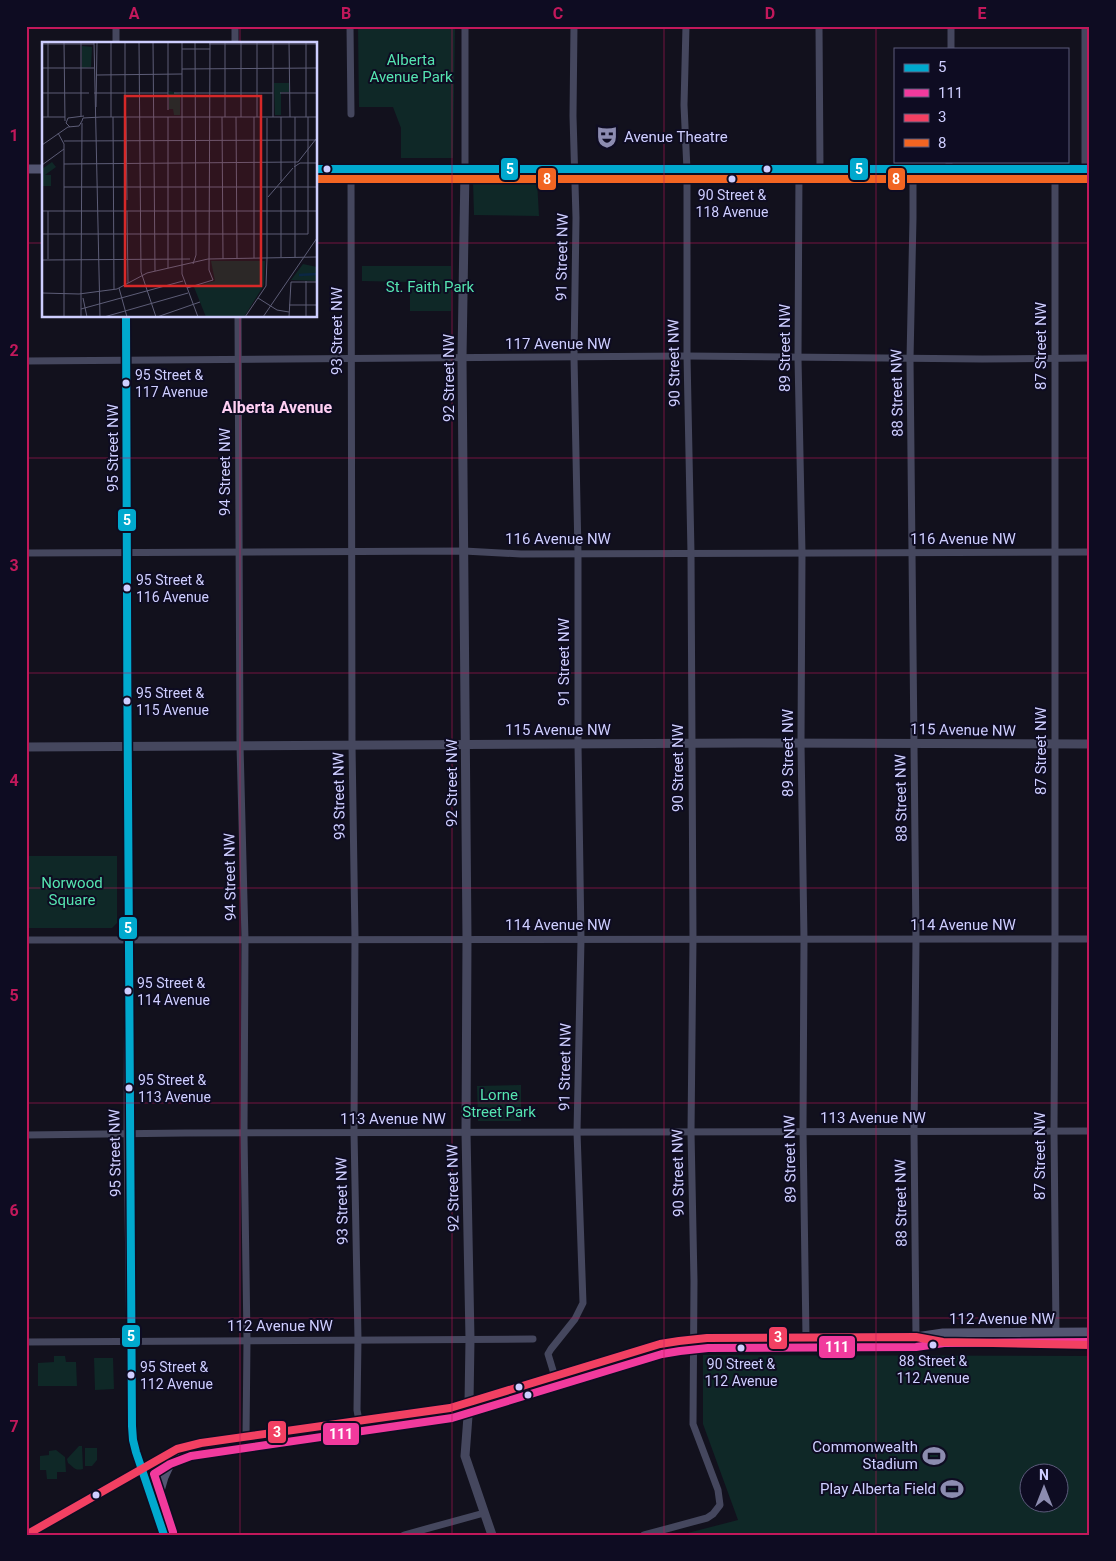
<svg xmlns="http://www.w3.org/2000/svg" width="1116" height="1561" viewBox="0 0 1116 1561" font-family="Roboto,sans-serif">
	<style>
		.green { fill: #0f2827; fill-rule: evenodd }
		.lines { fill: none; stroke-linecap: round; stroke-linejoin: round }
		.minor { stroke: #45475e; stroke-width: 7 }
		.tertiary { stroke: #45475e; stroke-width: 9 }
		.secondary { stroke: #535571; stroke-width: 9 }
		.bus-1-casing { stroke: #0e0c22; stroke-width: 11 }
		.bus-2-casing { stroke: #0e0c22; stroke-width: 11 }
		.bus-3-casing { stroke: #0e0c22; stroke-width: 11 }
		.bus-4-casing { stroke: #0e0c22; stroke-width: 11 }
		.bus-1 { stroke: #00a9ce; stroke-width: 8 }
		.bus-2 { stroke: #f13a9d; stroke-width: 8 }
		.bus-3 { stroke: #f24062; stroke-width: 8 }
		.bus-4 { stroke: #f26522; stroke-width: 8 }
		.grid { fill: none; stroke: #c2185b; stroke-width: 1; stroke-opacity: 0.55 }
		.bus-dot { fill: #ceceff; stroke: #0e0c22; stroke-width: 2 }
		.labels { text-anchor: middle; stroke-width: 4; stroke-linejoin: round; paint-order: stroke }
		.bus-label { font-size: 14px; fill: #ceceff; stroke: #0e0c22; text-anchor: start }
		.park-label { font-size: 15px; fill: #55e4b0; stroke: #0e0c22 }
		.poi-label { font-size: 15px; fill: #ceceff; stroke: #0e0c22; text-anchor: end }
		.street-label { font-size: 15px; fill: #ceceff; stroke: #0e0c22 }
		.neighbourhood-label { font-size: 16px; font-weight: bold; fill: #ffd0f3; stroke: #0e0c22 }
		.inset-river { fill: none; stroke: #0b2744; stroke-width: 2.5 }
		.inset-road { fill: none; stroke: #5d5d77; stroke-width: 1 }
		.view { fill: #d62828; fill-opacity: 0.15; stroke: #d62828; stroke-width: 2.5 }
		.inset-edge { fill: none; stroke: #ceceff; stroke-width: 2.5 }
		.line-badge { stroke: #0e0c22; stroke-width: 2 }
		.badge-label { font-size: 14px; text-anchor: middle; font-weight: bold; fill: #fff }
		.neatline { fill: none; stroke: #c2185b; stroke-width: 2 }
		.grid-label { font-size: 16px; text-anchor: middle; font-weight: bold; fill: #c2185b }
	</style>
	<rect width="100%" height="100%" fill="#12111d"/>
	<g class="green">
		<polygon points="358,26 455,26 453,158 401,158 401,128 393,107 359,107"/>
		<polygon points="537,180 539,216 474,215 473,181"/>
		<polygon points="362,266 451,266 451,311 410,311 410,282 362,281"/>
		<polygon points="26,856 117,856 117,923 112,928 26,928"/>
		<polygon points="521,1085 521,1121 478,1121 477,1086"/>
		<path d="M703,1355l387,1v179h-410l58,-15 -35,-96zM1028,1474h30v30h-30z"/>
		<polygon points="54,1356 65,1356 66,1362 76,1362 77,1386 38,1386 38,1363 54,1362"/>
		<polygon points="94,1358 113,1358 114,1389 95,1390"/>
		<path d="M79,1446h3l1,23c-9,2 -9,-2 -15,-6l-1,-4z"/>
		<polygon points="85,1448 97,1448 97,1460 92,1466 85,1466"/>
		<polygon points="56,1450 65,1457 66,1472 57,1472 57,1479 47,1479 46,1470 40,1470 40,1456 49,1455 49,1451"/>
	</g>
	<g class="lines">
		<g class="minor">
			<polyline points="235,26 235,44"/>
			<polyline points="350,26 351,114"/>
			<polyline points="465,26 465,169"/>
			<polyline points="819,26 820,169"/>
			<polyline points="1085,26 1085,169"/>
			<polyline points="116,44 116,26"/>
			<polyline points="951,49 951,26"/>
			<polyline points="351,169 352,745 355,938 354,1132 358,1339 357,1410 359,1421"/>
			<polyline points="799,169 798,358 802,553 801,743 804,939 803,1131 806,1338"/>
			<polyline points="913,169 913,218 910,359 916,939 914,1131 916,1337"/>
			<polyline points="949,169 949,161"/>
			<polyline points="1055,169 1055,939 1054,1131 1056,1332"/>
			<polyline points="238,316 240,745 245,939 244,1133 247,1340 246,1437"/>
			<polyline points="26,361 687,356 982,359 1090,358"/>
			<polyline points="26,553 464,551 521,554 1090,552"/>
			<polyline points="26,940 1090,939"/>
			<polyline points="26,1135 185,1133 1090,1131"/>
			<polyline points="26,1342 533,1339"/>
			<polyline points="555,1377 548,1354 551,1349 575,1319 583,1303 577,1132 581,939 578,744 578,554 574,357 576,218 573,116 574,26"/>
			<polyline points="404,1535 484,1513"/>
			<polyline points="644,1535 707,1518 713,1514 720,1505 718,1490 693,1424 694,1281 691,1132 693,939 691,553 687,356 687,170 684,105 686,26"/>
		</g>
		<g class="tertiary">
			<polyline points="465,169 462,358 467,939 466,1132 470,1339 469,1403 465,1456 492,1535"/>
			<polyline points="126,316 129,931 128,1133 132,1426 133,1440 136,1452 164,1535"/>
			<polyline points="26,747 744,743 1090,744"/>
		</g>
		<g class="secondary">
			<polyline points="26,169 44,169"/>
			<polyline points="316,169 1090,169"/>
			<polyline points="923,1338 943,1342 1090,1345"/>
			<polyline points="155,1508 164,1477 177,1449"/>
			<polyline points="26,1535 177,1449 201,1443 450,1408 660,1344 679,1341 707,1338 916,1337 943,1333 1090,1332"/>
		</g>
		<defs>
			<g id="bus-1">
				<polyline points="316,169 1090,169"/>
				<path d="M126,316c2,370 1,740 6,1110l1,14 3,12 28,83"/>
			</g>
			<polyline id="bus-2" points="173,1532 154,1474 170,1464 191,1456 452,1418 662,1354 680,1351 708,1348 916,1347 944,1343 1090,1342"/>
			<polyline id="bus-3" points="26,1535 177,1449 201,1443 450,1408 660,1344 679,1341 707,1338 916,1337 943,1342 1090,1345"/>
			<polyline id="bus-4" points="316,179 1090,179"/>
		</defs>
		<use href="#bus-1" class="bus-1-casing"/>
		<use href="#bus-2" class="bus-2-casing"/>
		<use href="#bus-3" class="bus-3-casing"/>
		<use href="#bus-4" class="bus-4-casing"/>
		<use href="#bus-1" class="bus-1"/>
		<use href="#bus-2" class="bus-2"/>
		<use href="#bus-3" class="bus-3"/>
		<use href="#bus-4" class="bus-4"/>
	</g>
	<path class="grid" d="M240,26v18M452,26v1509M664,26v1509M876,26v1509M26,243h18M316,243h774M240,316v1219M26,458h1064M26,673h1064M26,888h1064M26,1103h1064M26,1318h1064"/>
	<defs>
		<symbol id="theatre-bare" viewBox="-9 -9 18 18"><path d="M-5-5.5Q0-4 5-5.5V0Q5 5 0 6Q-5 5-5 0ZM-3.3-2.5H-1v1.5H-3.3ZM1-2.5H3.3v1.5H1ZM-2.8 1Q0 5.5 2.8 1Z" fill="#8c8cb0" stroke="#0e0c22" stroke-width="2.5" paint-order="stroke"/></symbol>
		<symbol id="stadium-bare" viewBox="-9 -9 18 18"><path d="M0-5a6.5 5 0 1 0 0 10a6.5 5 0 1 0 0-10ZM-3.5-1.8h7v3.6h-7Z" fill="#8c8cb0" stroke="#0e0c22" stroke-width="2.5" paint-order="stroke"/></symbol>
	</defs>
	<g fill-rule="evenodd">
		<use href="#theatre-bare" x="591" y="121" width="32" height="32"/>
		<use href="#stadium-bare" x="918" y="1440" width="32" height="32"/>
		<use href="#stadium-bare" x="936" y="1473" width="32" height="32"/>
	</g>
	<g class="bus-dot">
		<circle cx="327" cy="169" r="4.5"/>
		<circle cx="767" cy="169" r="4.5"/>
		<circle cx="732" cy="179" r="4.5"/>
		<circle cx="126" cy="383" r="4.5"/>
		<circle cx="127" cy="588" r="4.5"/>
		<circle cx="127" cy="701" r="4.5"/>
		<circle cx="128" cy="991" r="4.5"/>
		<circle cx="129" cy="1088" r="4.5"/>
		<circle cx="933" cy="1345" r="4.5"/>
		<circle cx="741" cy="1348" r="4.5"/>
		<circle cx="131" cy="1375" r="4.5"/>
		<circle cx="519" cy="1387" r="4.5"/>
		<circle cx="528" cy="1395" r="4.5"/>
		<circle cx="96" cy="1495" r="4.5"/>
	</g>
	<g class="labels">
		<g class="bus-label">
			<text x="732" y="200" text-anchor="middle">90 Street &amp;<tspan x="732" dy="17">118 Avenue</tspan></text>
			<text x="135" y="380">95 Street &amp;<tspan x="135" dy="17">117 Avenue</tspan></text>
			<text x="136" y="585">95 Street &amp;<tspan x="136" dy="17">116 Avenue</tspan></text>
			<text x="136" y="698">95 Street &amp;<tspan x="136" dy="17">115 Avenue</tspan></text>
			<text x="137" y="988">95 Street &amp;<tspan x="137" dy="17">114 Avenue</tspan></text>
			<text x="138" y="1085">95 Street &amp;<tspan x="138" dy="17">113 Avenue</tspan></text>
			<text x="933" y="1366" text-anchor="middle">88 Street &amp;<tspan x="933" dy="17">112 Avenue</tspan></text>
			<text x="741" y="1369" text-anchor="middle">90 Street &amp;<tspan x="741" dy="17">112 Avenue</tspan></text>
			<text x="140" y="1372">95 Street &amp;<tspan x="140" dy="17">112 Avenue</tspan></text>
		</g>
		<g class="park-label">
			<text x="411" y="65">Alberta<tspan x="411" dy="17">Avenue Park</tspan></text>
			<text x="430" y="292">St. Faith Park</text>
			<text x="72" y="888">Norwood<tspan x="72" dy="17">Square</tspan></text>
			<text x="499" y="1100">Lorne<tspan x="499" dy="17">Street Park</tspan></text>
		</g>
		<g class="poi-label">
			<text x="624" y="142" text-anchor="start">Avenue Theatre</text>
			<text x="918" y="1452">Commonwealth<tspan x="918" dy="17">Stadium</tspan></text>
			<text x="936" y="1494">Play Alberta Field</text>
		</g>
		<g class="street-label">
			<text transform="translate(562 257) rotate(-89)" y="5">91 Street NW</text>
			<text transform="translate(337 331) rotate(-90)" y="5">93 Street NW</text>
			<text x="558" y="349">117 Avenue NW</text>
			<text transform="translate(1041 346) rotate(-90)" y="5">87 Street NW</text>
			<text transform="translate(785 348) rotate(-90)" y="5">89 Street NW</text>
			<text transform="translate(674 363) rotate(-91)" y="5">90 Street NW</text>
			<text transform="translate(449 378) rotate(-90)" y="5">92 Street NW</text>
			<text transform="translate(897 393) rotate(-91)" y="5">88 Street NW</text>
			<text transform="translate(113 448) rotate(-90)" y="5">95 Street NW</text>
			<text transform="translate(225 472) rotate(-90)" y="5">94 Street NW</text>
			<text x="558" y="544">116 Avenue NW</text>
			<text x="963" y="544">116 Avenue NW</text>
			<text transform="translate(564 662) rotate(-90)" y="5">91 Street NW</text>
			<text x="558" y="735">115 Avenue NW</text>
			<text transform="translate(963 730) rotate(1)" y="5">115 Avenue NW</text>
			<text transform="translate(1041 751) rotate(-90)" y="5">87 Street NW</text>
			<text transform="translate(788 753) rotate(-90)" y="5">89 Street NW</text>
			<text transform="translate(678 768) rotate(-90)" y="5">90 Street NW</text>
			<text transform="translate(452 783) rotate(-90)" y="5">92 Street NW</text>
			<text transform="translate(339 796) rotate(-91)" y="5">93 Street NW</text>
			<text transform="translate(901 798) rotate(-91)" y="5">88 Street NW</text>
			<text transform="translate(230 877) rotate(-91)" y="5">94 Street NW</text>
			<text x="558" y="930">114 Avenue NW</text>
			<text x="963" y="930">114 Avenue NW</text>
			<text transform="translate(565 1067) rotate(-89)" y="5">91 Street NW</text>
			<text x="873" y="1123">113 Avenue NW</text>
			<text x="393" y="1124">113 Avenue NW</text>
			<text transform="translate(115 1153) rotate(-91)" y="5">95 Street NW</text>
			<text transform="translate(1040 1156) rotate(-90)" y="5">87 Street NW</text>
			<text transform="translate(790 1159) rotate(-91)" y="5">89 Street NW</text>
			<text transform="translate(678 1173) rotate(-91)" y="5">90 Street NW</text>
			<text transform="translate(453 1188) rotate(-91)" y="5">92 Street NW</text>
			<text transform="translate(342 1201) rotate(-91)" y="5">93 Street NW</text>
			<text transform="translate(901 1203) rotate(-91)" y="5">88 Street NW</text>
			<text x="1002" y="1324">112 Avenue NW</text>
			<text x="280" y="1331">112 Avenue NW</text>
		</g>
		<g class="neighbourhood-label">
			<text x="277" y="413">Alberta Avenue</text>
		</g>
	</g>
	<g transform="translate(42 42)">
		<rect width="275" height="275" fill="#12111d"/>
		<path d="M40,4l10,1 -1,20 -9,1zM232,41h15v9h-8v23h-6zM127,49l11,3v21h-6l-1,-6h-4zM10,120l4,5 -11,8h6v11h-8l-1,-17zM169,219h54l-1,24 -20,32h-38l-12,-30 21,-6zM261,222l14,3v14l-26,-1z" fill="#0f2827"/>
		<path class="inset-river" d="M257,233l18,-1"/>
		<path class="inset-road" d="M6,0v75M22,0l1,79M52,0l6,275M97,0l2,230 15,45M111,0l2,229M126,0v68M140,0v232l16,43M183,0v75M215,0v75M247,0l1,75M264,0v75M0,2h52M167,2h108M140,7h28M0,26h52M140,27l135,-1M55,33l85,-1M0,51h47M52,51h74M132,51h99M238,51h37M54,65l1,-65M39,74v-74M0,75h23M69,75v-75M71,75l1,172M83,75v-75M84,75l1,83M126,75v151M180,75l1,142M194,75l1,142M199,75v-75M212,75v141M231,75v-75M239,75v64M40,79l1,-3 18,-1h216M28,85l-4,-4 2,-5 16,-2M16,91l6,11v173M22,99l253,-1M0,103l26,-18 11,-1 3,-5M256,120l18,-23M22,122l234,-2M0,123l22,-16M252,125l6,-4h17M22,145h253M239,145v70M226,155l25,-29M0,169h275M85,169l1,72M0,192h266v-117M253,215v-140M225,216v-140M6,217v-48M0,218l148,-1M151,222l3,-9 -1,-213M77,246l8,29M145,246l26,-8 -4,-10 1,-228M0,251l37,1 38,-5 30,-16 61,-14 109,-2M39,251l1,-170M39,251v24M41,256l4,19M216,256l19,12 12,2M247,263h28M39,267l102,-28M62,275l84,-24M115,275l43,-15M203,275l21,-31 1,-28M221,275l54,-79M247,275l2,-35h26M264,275v-36"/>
		<path class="view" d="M83,54h136v190h-136z"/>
		<rect width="275" height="275" class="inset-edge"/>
	</g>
	<g class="line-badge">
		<rect x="500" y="157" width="19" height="24" rx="5" fill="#00a9ce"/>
		<rect x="849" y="157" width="20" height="24" rx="5" fill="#00a9ce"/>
		<rect x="537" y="167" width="20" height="24" rx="5" fill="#f26522"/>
		<rect x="887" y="167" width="19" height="24" rx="5" fill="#f26522"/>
		<rect x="117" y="508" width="20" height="24" rx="5" fill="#00a9ce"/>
		<rect x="118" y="916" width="20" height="24" rx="5" fill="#00a9ce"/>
		<rect x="121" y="1324" width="20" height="24" rx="5" fill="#00a9ce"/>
		<rect x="768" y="1326" width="20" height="24" rx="5" fill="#f24062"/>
		<rect x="818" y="1335" width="38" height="24" rx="5" fill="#f13a9d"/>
		<rect x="267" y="1420" width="20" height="24" rx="5" fill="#f24062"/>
		<rect x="322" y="1422" width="38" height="24" rx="5" fill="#f13a9d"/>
	</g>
	<g class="badge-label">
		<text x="510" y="174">5</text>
		<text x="859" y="174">5</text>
		<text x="547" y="184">8</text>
		<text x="896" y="184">8</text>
		<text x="127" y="525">5</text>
		<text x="128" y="933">5</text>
		<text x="131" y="1341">5</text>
		<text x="778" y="1342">3</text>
		<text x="837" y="1352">111</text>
		<text x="277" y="1437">3</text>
		<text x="341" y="1439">111</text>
	</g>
	<rect width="1116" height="1561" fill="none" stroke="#0e0c22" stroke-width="55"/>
	<rect x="894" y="48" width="175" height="115" fill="#0e0c22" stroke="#5b5a7a"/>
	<rect x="904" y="64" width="25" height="8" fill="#00a9ce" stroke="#5b5a7a"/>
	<text x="938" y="72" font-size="15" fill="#ceceff">5</text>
	<rect x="904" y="89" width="25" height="8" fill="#f13a9d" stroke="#5b5a7a"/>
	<text x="938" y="98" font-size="15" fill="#ceceff">111</text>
	<rect x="904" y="114" width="25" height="8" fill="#f24062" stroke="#5b5a7a"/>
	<text x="938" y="122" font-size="15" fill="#ceceff">3</text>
	<rect x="904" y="139" width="25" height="8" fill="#f26522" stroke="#5b5a7a"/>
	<text x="938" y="148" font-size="15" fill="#ceceff">8</text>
	<g transform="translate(1044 1488)"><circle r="24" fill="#0e0c22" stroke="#5b5a7a"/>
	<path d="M0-4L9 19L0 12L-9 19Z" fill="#8c8cb0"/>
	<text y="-8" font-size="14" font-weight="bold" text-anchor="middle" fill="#ceceff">N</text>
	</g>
	<rect x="28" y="28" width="1060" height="1506" class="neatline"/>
	<g class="grid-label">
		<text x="134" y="19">A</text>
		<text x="346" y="19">B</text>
		<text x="558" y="19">C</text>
		<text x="770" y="19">D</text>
		<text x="982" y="19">E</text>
		<text x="14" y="141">1</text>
		<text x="14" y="356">2</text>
		<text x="14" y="571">3</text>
		<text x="14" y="786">4</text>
		<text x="14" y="1001">5</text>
		<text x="14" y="1216">6</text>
		<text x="14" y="1432">7</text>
	</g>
</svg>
